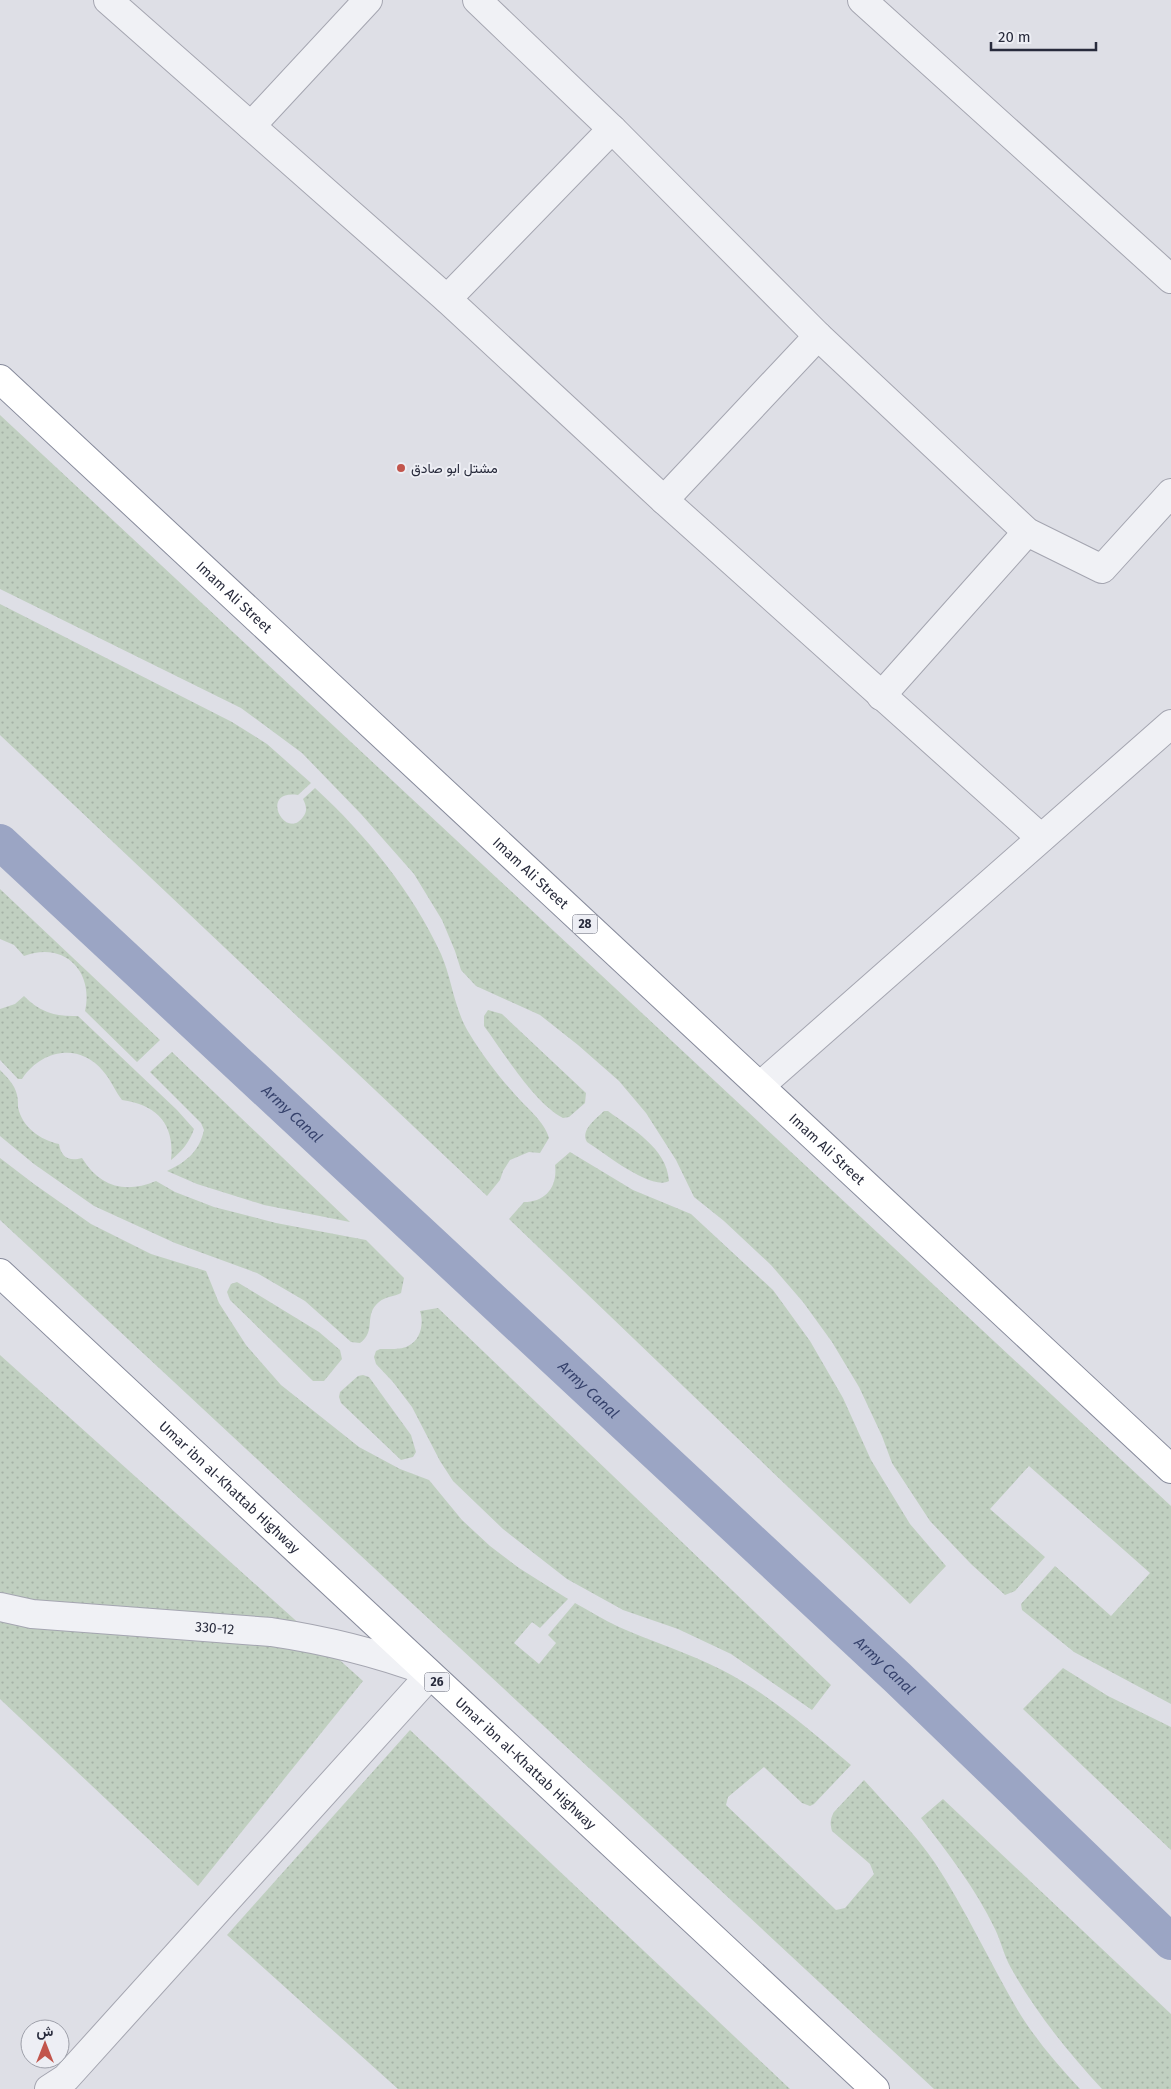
<svg xmlns="http://www.w3.org/2000/svg" width="1171" height="2089" viewBox="0 0 1171 2089" font-family="'Fira Sans',Vazirmatn,sans-serif">
	<style>
		.grass { fill: url(#grass-dots) }
		.lines { fill: none; stroke-linecap: round; stroke-linejoin: round }
		.canal { stroke: #9ba5c4; stroke-width: 36 }
		.minor-casing { stroke: #a4a5b0; stroke-width: 30 }
		.highway-casing { stroke: #868a9b; stroke-width: 30 }
		.minor { stroke: #f0f1f5; stroke-width: 28 }
		.highway { stroke: #fff; stroke-width: 28 }
		.poi-dot { fill: #c2554c; stroke: #edeef4; stroke-width: 2 }
		.labels { text-anchor: middle; stroke-width: 4; stroke-linejoin: round; paint-order: stroke }
		.shield { fill: #edeef4; stroke: #636673; stroke-width: 1 }
		.shield-label { font-size: 12px; font-weight: bold; fill: #282b3c }
		.poi-label { font-size: 14px; fill: #282b3c; stroke: #edeef4; text-anchor: start }
		.street-label { font-size: 14px; fill: #282b3c; stroke: #edeef4 }
		.water-label { font-size: 15px; font-style: italic; fill: #36426c; stroke: #edeef4 }
	</style>
	<defs>
		<pattern id="grass-dots" width="8" height="8" patternUnits="userSpaceOnUse" patternTransform="scale(1.25)"><rect width="8" height="8" fill="#c0cfc0"/><path d="M2 2h.1M6 6h.1" fill="none" stroke="#a5b2a6" stroke-width="1.8" stroke-linecap="round"/></pattern>
	</defs>
	<rect width="100%" height="100%" fill="#dedfe6"/>
	<g class="grass">
		<polygon points="0,415 1171,1506 1171,1704 1074,1652 1022,1610 1021,1604 1055,1566 1111,1616 1150,1573 1029,1466 990,1509 1045,1557 1015,1591 1005,1595 971,1564 930,1521 892,1463 882,1436 859,1387 832,1342 803,1302 771,1265 724,1221 694,1197 676,1160 646,1113 619,1081 578,1045 540,1015 476,986 461,970 455,951 442,920 414,874 361,814 302,753 241,708 0,589"/>
		<path d="M0,604l232,118 35,22 44,39 -13,12c-40,-6 -13,47 5,22 5,-6 3,-12 0,-18l12,-11c51,47 97,103 126,166 11,25 13,55 28,79 12,20 27,40 43,58 12,15 32,29 37,47l-9,15 -11,-1 -19,8 -7,11 -3,9 -13,16 -487,-461z"/>
		<path d="M0,889l160,151 -23,22 -52,-51c9,-40 -21,-70 -61,-55l-10,-11 -14,-6z"/>
		<path d="M24,996c15,16 32,21 54,20l99,94 17,19c-5,14 -12,22 -23,31 4,-36 -14,-55 -49,-60 -7,-9 -11,-20 -19,-29 -24,-29 -62,-21 -81,8h-4l-18,-19v-51l15,-5z"/>
		<path d="M488,1010l14,4 84,79 -1,10 -16,14 -6,1c-29,-15 -59,-65 -79,-92v-10z"/>
		<path d="M172,1052l178,170 -86,-17 -67,-21 -30,-13c19,-9 32,-19 37,-41l-3,-7 -51,-51z"/>
		<path d="M0,1070c7,7 15,15 17,25 1,4 1,8 1,12 4,20 22,33 41,37 2,13 10,18 23,14 18,29 43,36 74,23l19,11 39,15 62,16 90,17 38,38 -3,15c-7,4 -15,3 -22,9 -16,13 -2,29 -19,41l-9,-1 -46,-41 -48,-28 -82,-30 -81,-37 -60,-42 -34,-28z"/>
		<path d="M604,1111h4c24,18 59,37 61,70 -18,10 -66,-29 -82,-39 -7,-12 9,-23 17,-31z"/>
		<path d="M570,1152l63,38 58,24 82,76 37,51 33,57 28,62 39,64 36,42 -36,38 -401,-385 15,-17c21,0 34,-15 31,-37z"/>
		<path d="M0,1158l34,26 57,40 60,30 55,17 13,32 27,42 35,40 78,62 41,22 29,11 33,40 28,26 29,22 49,31 -28,29 -8,-6 -18,21 25,21 17,-21 -8,-8 27,-32c15,8 29,17 44,24 34,15 70,26 103,43 47,24 89,61 129,95l-37,39 -4,2 -8,-3 -38,-36 -36,30 -2,8 110,105 9,-2 29,-34 -4,-10 -38,-33c-2,-7 -2,-12 2,-19l30,-32c24,27 51,53 71,83 31,47 54,98 82,146 18,30 40,55 63,80h-146l-934,-869z"/>
		<polygon points="237,1282 319,1332 340,1350 342,1359 324,1381 313,1381 230,1300 227,1292 231,1284"/>
		<path d="M438,1308l393,377 -19,25 -81,-56 -53,-25 -55,-19 -56,-31 -64,-50 -50,-48 -13,-20 -28,-54 -19,-25 -17,-18 -2,-7 2,-6 4,-2c8,0 21,1 28,-3 13,-6 16,-23 12,-35z"/>
		<polygon points="0,1355 363,1681 198,1886 0,1699"/>
		<polygon points="363,1375 369,1377 411,1435 416,1452 413,1457 401,1460 341,1403 339,1397 340,1392 358,1376"/>
		<polygon points="1063,1668 1108,1696 1171,1727 1171,1850 1023,1709"/>
		<polygon points="410,1730 790,2089 398,2089 227,1935"/>
		<path d="M943,1799l228,215v75h-69c-34,-37 -66,-76 -91,-121 -7,-12 -10,-27 -16,-39 -19,-40 -47,-76 -74,-111z"/>
	</g>
	<g class="lines">
		<path class="canal" id="s1" d="M0,842l898,836 273,264"/>
		<defs>
			<g id="minor">
				<polyline points="108,0 447,299 664,500 1041,838"/>
				<polyline points="477,0 612,129 818,336 1027,532 1102,569 1171,493"/>
				<polyline points="862,0 1171,279"/>
				<polyline points="251,126 368,0"/>
				<polyline points="447,299 612,129"/>
				<polyline points="664,500 818,336"/>
				<polyline points="881,696 1027,532"/>
				<polyline points="760,1086 1171,724"/>
				<path id="s2" d="M0,1607l32,7 239,18c54,8 104,20 155,39"/>
				<polyline points="49,2089 66,2078 430,1675"/>
			</g>
			<g id="highway">
				<path id="s3" d="M0,379l1171,1090"/>
				<path id="s4" d="M0,1273l875,816"/>
			</g>
		</defs>
		<use href="#minor" class="minor-casing"/>
		<use href="#highway" class="highway-casing"/>
		<use href="#minor" class="minor"/>
		<use href="#highway" class="highway"/>
	</g>
	<circle class="poi-dot" cx="401" cy="468" r="5"/>
	<g class="labels">
		<g class="shield">
			<rect x="572.5" y="914.5" width="25" height="19" rx="4"/>
			<rect x="424.5" y="1672.5" width="25" height="19" rx="4"/>
		</g>
		<g class="shield-label">
			<text x="585" y="928">28</text>
			<text x="437" y="1686">26</text>
		</g>
		<g class="poi-label">
			<text x="411" y="473">مشتل ابو صادق</text>
		</g>
		<g class="street-label">
			<text dy="5" stroke="none"><textPath href="#s3" startOffset="320">Imam Ali Street</textPath></text>
			<text dy="5" stroke="none"><textPath href="#s3" startOffset="725">Imam Ali Street</textPath></text>
			<text dy="5" stroke="none"><textPath href="#s3" startOffset="1130">Imam Ali Street</textPath></text>
			<text dy="5" stroke="none"><textPath href="#s4" startOffset="314">Umar ibn al-Khattab Highway</textPath></text>
			<text dy="5" stroke="none"><textPath href="#s2" startOffset="216">330-12</textPath></text>
			<text dy="5" stroke="none"><textPath href="#s4" startOffset="719">Umar ibn al-Khattab Highway</textPath></text>
		</g>
		<g class="water-label">
			<text dy="5" stroke="none"><textPath href="#s1" startOffset="399">Army Canal</textPath></text>
			<text dy="5" stroke="none"><textPath href="#s1" startOffset="804">Army Canal</textPath></text>
			<text dy="5" stroke="none"><textPath href="#s1" startOffset="1209">Army Canal</textPath></text>
		</g>
	</g>
	<g transform="translate(45 2044)"><circle r="24" fill="#edeef4" stroke="#9ea0aa"/>
	<path d="M0-4L9 19L0 12L-9 19Z" fill="#c2554c"/>
	<text y="-8" font-size="14" font-weight="bold" text-anchor="middle" fill="#282b3c">ش</text>
	</g>
	<path d="M991 42v8h105v-8" fill="none" stroke="#282b3c" stroke-width="2.5"/>
	<text x="998" y="42" font-size="15" fill="#282b3c" stroke="#edeef4" stroke-width="4" paint-order="stroke">20 m</text>
</svg>
